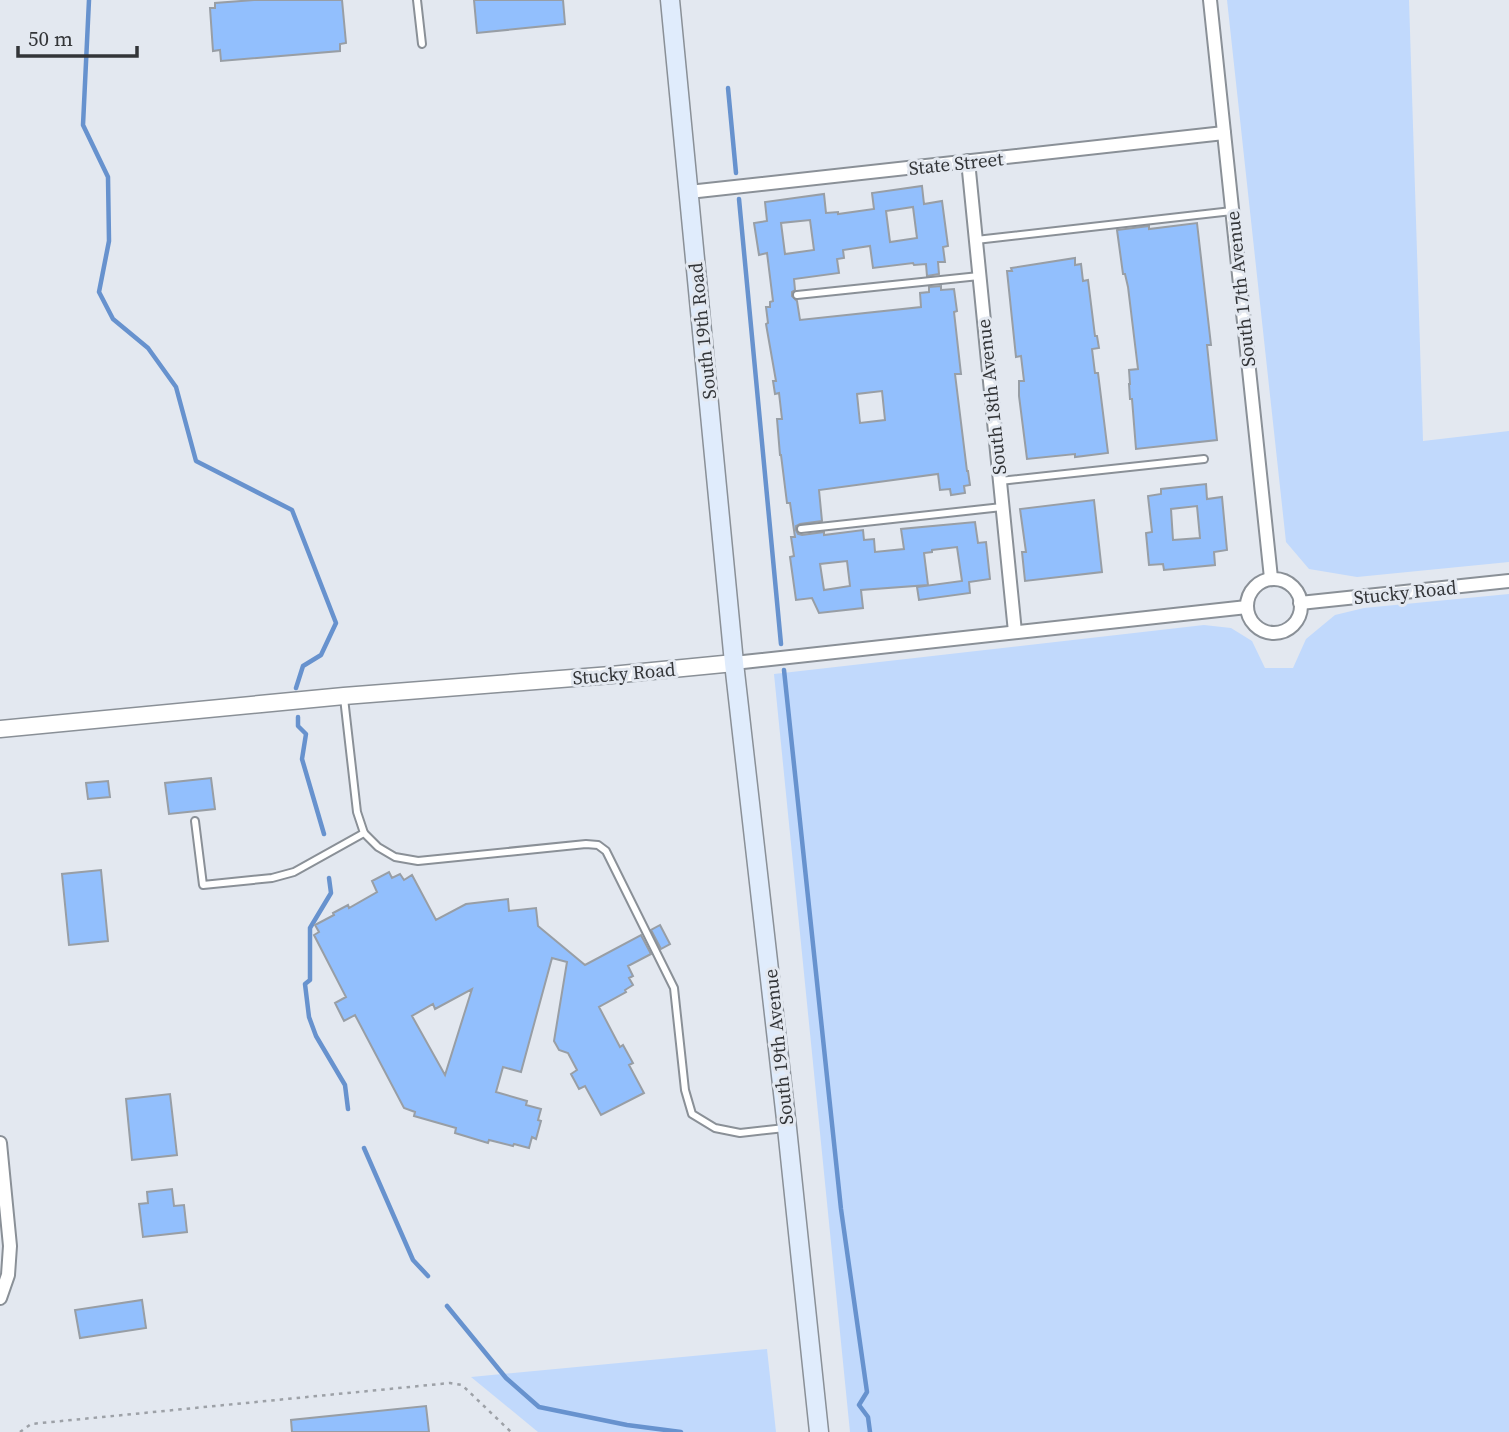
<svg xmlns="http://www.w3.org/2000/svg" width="1509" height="1432" viewBox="0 0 1509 1432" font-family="'Source Serif 4',serif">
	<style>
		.green { fill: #c1d9fc }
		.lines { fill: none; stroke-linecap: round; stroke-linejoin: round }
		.stream { stroke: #6792ce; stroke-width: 4.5 }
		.building { fill: #92bffd; stroke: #989ea5; stroke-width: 2; fill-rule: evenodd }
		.service-casing { stroke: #8a9097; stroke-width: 10 }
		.minor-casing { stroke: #8a9097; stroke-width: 16 }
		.tertiary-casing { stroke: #8a9097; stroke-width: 19 }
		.secondary-casing { stroke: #8a9097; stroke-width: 21 }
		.path { stroke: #9da1a7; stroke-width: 2.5; stroke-dasharray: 3.5 5; stroke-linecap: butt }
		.service { stroke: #fff; stroke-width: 6 }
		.minor { stroke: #fff; stroke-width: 12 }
		.tertiary { stroke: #fff; stroke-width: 16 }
		.secondary { stroke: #e0ecfc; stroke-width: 18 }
		.labels { text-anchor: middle; stroke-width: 6; stroke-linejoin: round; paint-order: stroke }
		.street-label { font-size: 19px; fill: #333538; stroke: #e3e8f0 }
	</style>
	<rect width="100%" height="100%" fill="#e3e8f0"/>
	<g class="green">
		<polygon points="1227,0 1409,0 1423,441 1509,431 1509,562 1357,577 1309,569 1286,542"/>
		<polygon points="1509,594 1509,1432 850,1432 774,674 1204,625 1231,628 1252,641 1265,668 1293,668 1306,639 1335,615 1364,608"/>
		<polygon points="767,1349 776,1432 538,1432 471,1377"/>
	</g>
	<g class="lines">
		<g class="stream">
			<polyline points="89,0 83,125 108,177 109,241 99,292 113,319 148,348 176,387 196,461 292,510 336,623 321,655 303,666 296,688"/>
			<polyline points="728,88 736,173"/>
			<polyline points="739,199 781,644"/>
			<polyline points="784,670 841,1209 867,1392 859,1405 868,1417 870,1432"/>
			<polyline points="298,717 298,726 306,734 302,759 324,834"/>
			<polyline points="329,878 331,893 310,928 310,980 305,984 309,1017 316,1036 345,1085 348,1109"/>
			<polyline points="364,1148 413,1260 428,1276"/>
			<polyline points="447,1306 506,1378 539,1407 627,1425 681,1432"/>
		</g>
	</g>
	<g class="building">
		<polygon points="254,0 342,0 346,43 340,44 340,51 221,61 220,50 213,51 210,8 215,8 215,3"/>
		<polygon points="474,0 563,0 565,24 477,33"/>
		<path d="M922,186l2,18 18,-3 6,45 -5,1 2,15h-7l1,12 -12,2 -1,-12 -12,1 -1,-2 -40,5 -3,-22 -27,4 1,8 -7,1 2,14 -45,6 1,11 -3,2v4l5,5 3,19 121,-13 -1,-14 9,-1v-5l12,-1v4l13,-1 3,22 -3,1 7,62h-6l12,97h1l2,14 -6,1 1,7 -14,2 -1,-6 -10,1 -2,-16 -119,16 3,31 -22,3 -4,2v4l2,4 4,1 22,-3v3l39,-5 1,10 10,-1 1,13 29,-3 -3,-20 74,-7 3,21 8,-1 4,37 -21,3 1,11 -51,7 -2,-13 45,-6 -5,-34 -25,3v2l-8,1 4,32 -67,5 2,18 -44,5 -7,-15 -16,2 -6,-43 4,-1 -3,-19h4l-5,-34h-3l-6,-48h-1l-3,-36h5l-3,-26 -4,1 -2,-13h3l-10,-57 2,-1 -2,-16h4v-5l3,-1 -6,-48 -8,2 -5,-32 13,-2 -2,-19 59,-8 2,19 12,-1v2l36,-5 -2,-16zM913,207l4,31 -27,4 -4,-31zM810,220l4,30 -29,4 -4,-31zM882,391l3,29 -25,3 -3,-29zM847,561l3,25 -26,4 -4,-26z"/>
		<polygon points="1197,223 1211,345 1207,345 1217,440 1136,449 1132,399 1130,399 1129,384 1130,384 1129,370 1138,369 1128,287 1125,274 1123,274 1117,230 1149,226 1149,229"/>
		<polygon points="1075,258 1075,265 1081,264 1083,281 1088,280 1095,336 1097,336 1099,348 1092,349 1095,373 1098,373 1108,453 1075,457 1075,454 1027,459 1019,396 1019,381 1024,381 1021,356 1016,357 1007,271 1012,271 1011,268"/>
		<path d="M1206,484l1,15 15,-2 5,53 -13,2 1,13 -51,5 -1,-6 -14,1 -3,-32 6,-1 -4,-36 13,-2v-5zM1197,506l3,32 -27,2 -2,-31z"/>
		<polygon points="1094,500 1102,572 1025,581 1022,552 1026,552 1020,509"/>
		<polygon points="211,778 215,809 169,814 165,783"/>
		<polygon points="108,781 110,797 88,799 86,783"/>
		<polygon points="101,870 108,941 69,945 62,874"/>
		<path d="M389,872l3,6 8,-4 4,6 8,-5 24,45 30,-16 42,-5 1,12 27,-3 2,18 47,39 56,-30 10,19 -23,12 5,10 -4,2 4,7 -8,5 1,2 -27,15 21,40 3,-2 10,18 -4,2 15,28 -43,22 -16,-29 -6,3 -8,-15 6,-4 -9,-17 -9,-3 -5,-9 13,-79 -15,-4 -31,114 -18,-5 -7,25 31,9 -1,4 15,4 -3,11 3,1 -5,18 -4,-2 -3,11 -15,-4 -1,2 -24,-6 -1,3 -33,-10 1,-5 -42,-12 1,-4 -11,-4 -49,-93 -11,6 -9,-18 11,-6 -32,-62 5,-3 -4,-7 19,-10 -1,-2 15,-8 1,3 28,-16 -5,-11zM472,989l-27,86 -33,-59 21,-12 2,5z"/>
		<polygon points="660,925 670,944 661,949 651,930"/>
		<polygon points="170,1094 177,1155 132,1160 126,1099"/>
		<polygon points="172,1189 174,1206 184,1205 187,1232 143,1237 139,1204 148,1203 147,1192"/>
		<polygon points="142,1300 146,1328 80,1338 75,1310"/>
		<polygon points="426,1406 429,1432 292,1432 291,1420"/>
	</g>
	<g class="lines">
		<defs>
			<g id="service">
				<polyline points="417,0 422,44"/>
				<polyline points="976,240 1232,211"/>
				<polyline points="797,295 979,276"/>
				<polyline points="1000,481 1204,459"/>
				<polyline points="801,529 1002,507"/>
				<polyline points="344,698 357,812 364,833 378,847 395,857 418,861 586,844 598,845 606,851 674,988 685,1090 692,1114 715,1128 740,1133 785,1128"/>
				<polyline points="195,821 203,885 272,878 294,872 364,833"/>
			</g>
			<g id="minor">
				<polyline points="1210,0 1271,578"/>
				<polyline points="968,161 1015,632"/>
				<polyline points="689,192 1224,133"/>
				<circle cx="1274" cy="606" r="27"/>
				<polyline points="1300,603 1509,581"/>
				<polyline points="734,663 1247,607"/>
				<polyline points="0,1143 10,1246 8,1275 0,1298"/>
			</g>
			<polyline id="tertiary" points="0,729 344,696 611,675 734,663"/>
			<polyline id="secondary" points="670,0 734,663 787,1128 819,1432"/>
		</defs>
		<use href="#service" class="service-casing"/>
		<use href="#minor" class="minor-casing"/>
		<use href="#tertiary" class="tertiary-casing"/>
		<use href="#secondary" class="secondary-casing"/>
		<polyline class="path" points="20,1432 31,1424 450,1383 462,1385 511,1432"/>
		<use href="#service" class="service"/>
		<use href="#minor" class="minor"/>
		<use href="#tertiary" class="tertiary"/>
		<use href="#secondary" class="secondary"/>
	</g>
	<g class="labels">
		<g class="street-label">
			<text transform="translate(956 163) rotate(-6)" y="7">State Street</text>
			<text transform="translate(1240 289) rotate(-96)" y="7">South 17th Avenue</text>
			<text transform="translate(702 331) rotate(-96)" y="7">South 19th Road</text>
			<text transform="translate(991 397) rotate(-96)" y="7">South 18th Avenue</text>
			<text transform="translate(1405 592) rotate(-6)" y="7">Stucky Road</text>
			<text transform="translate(624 673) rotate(-5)" y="7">Stucky Road</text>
			<text transform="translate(778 1047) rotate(-96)" y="7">South 19th Avenue</text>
		</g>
	</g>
	<path d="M18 46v10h119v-10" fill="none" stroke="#333538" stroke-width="3.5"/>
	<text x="28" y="46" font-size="21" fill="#333538" stroke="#e3e8f0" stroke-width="5" paint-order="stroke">50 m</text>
</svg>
